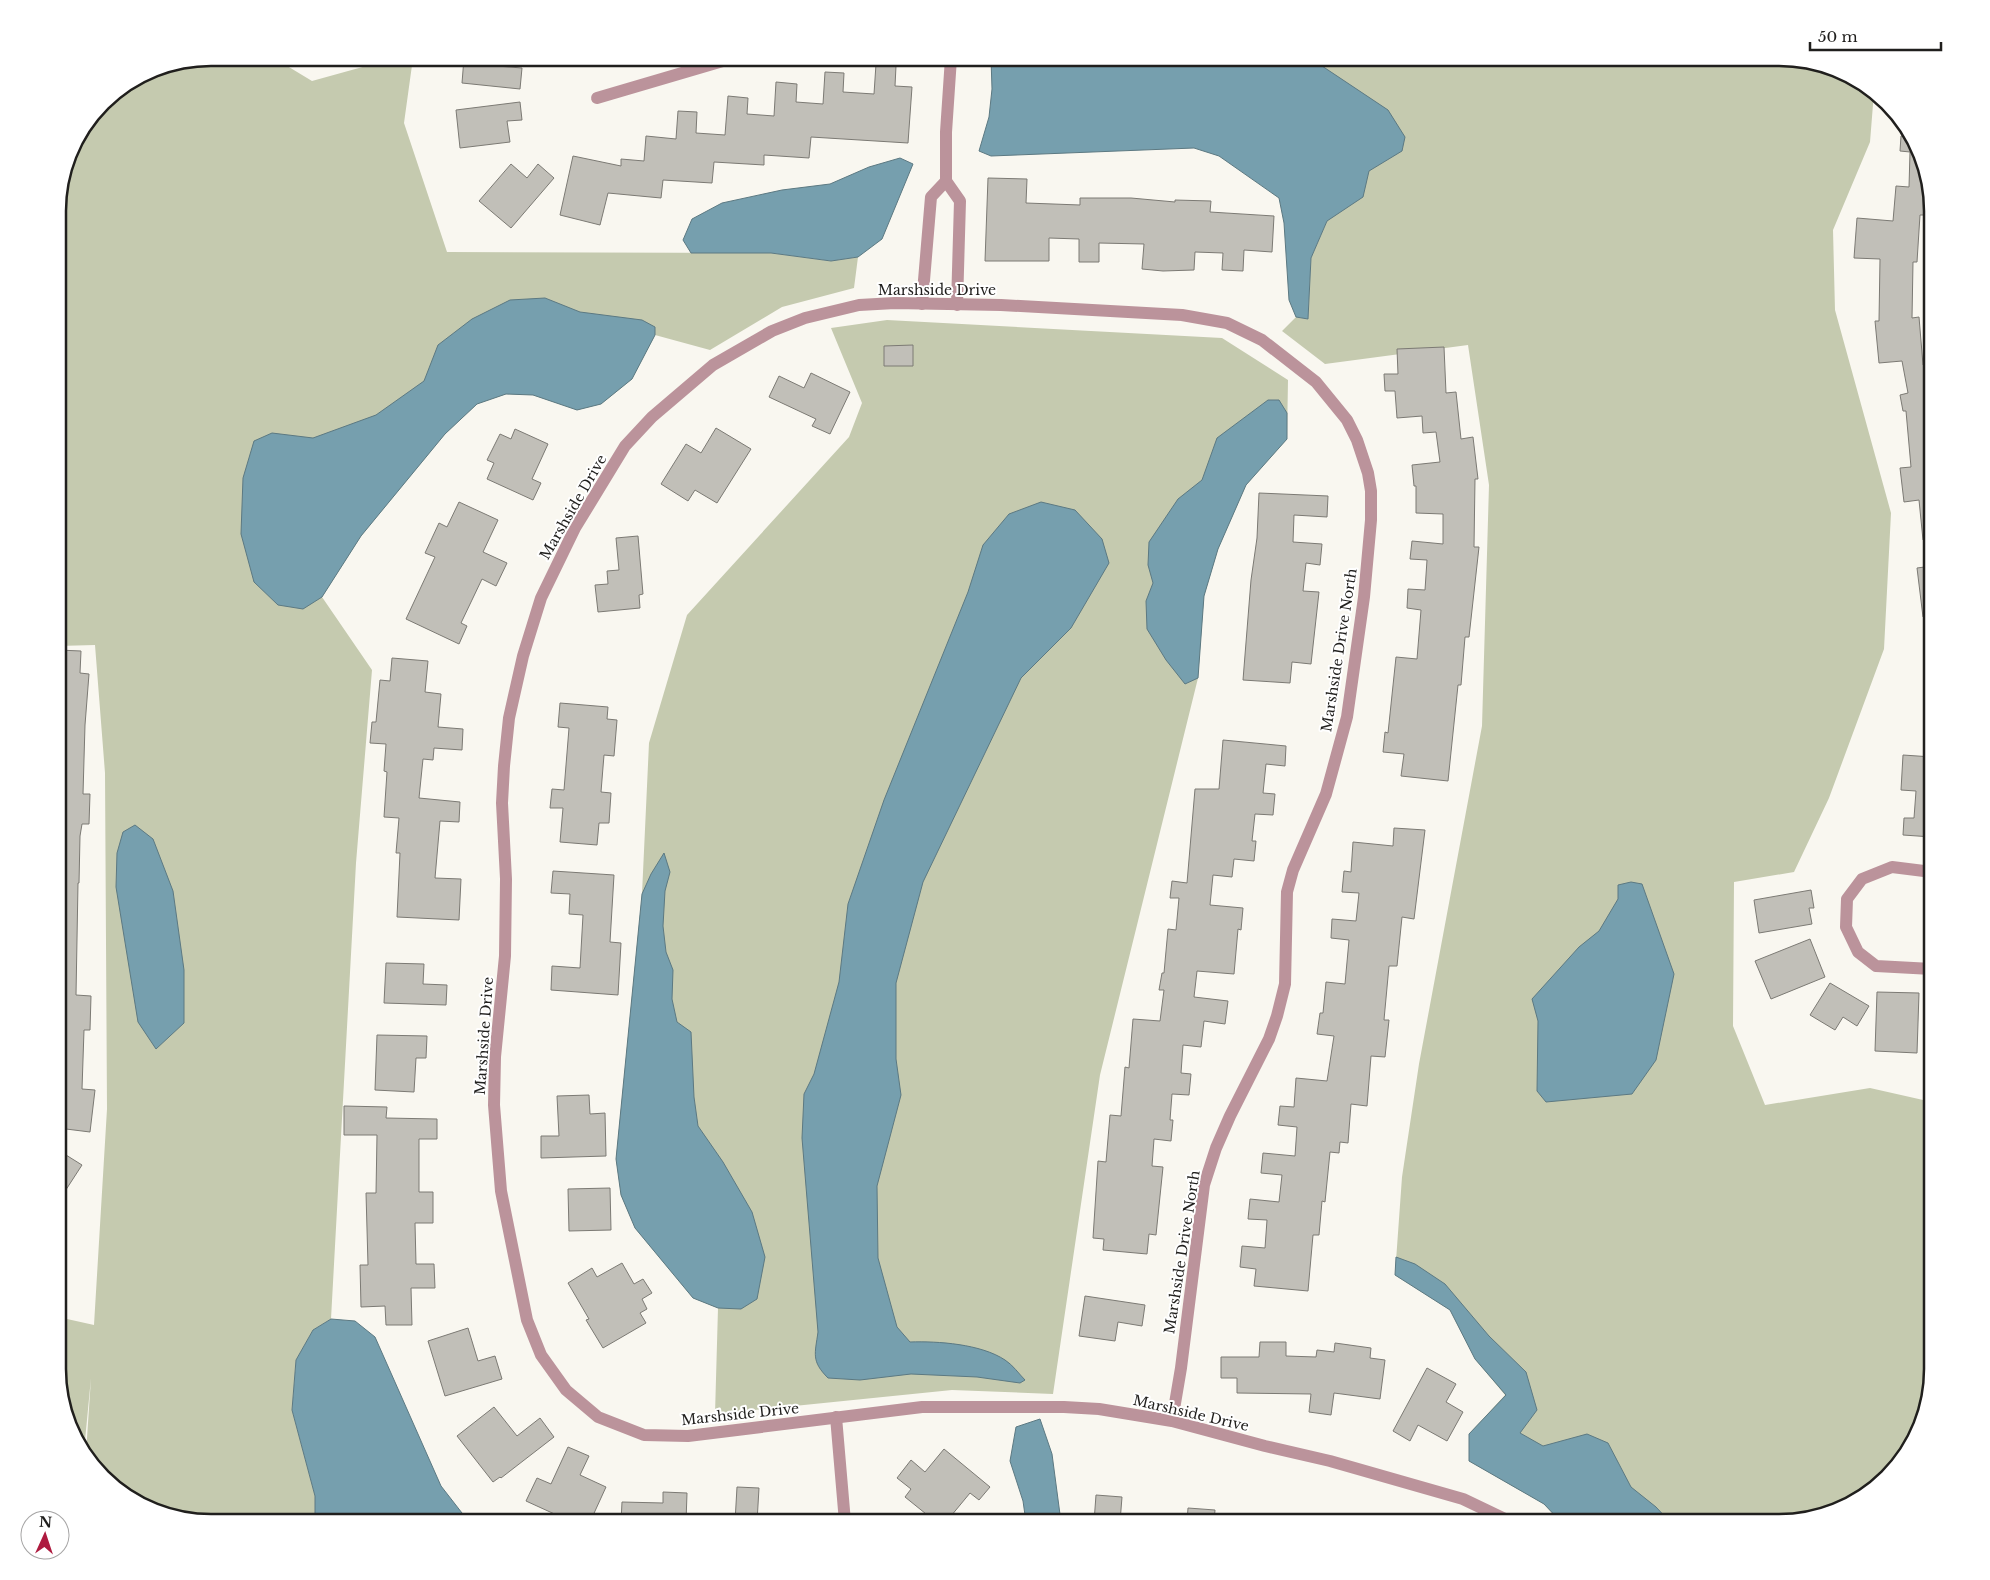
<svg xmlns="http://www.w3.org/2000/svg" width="1990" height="1580" viewBox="0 0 1990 1580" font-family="'Libre Baskerville',serif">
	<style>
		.green { fill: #c5caaf }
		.water { fill: #769fae; stroke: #5c7982 }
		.building { fill: #c1bfb8; stroke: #7c7a74 }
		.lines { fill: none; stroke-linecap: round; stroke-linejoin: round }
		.street { stroke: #bb939b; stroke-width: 12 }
		.labels { text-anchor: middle; stroke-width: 4; stroke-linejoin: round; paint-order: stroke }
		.street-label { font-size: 14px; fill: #201f1d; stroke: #fff }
		.rim { fill: none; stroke: #201f1d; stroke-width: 2.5 }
	</style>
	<rect width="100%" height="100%" fill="#f9f7f0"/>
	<g class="green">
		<polygon points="211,58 274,58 312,81 395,58 413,58 404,123 447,252 771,253 830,261 858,257 854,288 782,307 710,350 655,335 632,379 601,404 577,410 533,395 506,394 477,404 445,434 361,536 322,597 372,670 356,863 331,1319 313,1330 296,1360 292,1410 315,1496 315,1522 211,1522 153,1511 110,1485 86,1453 91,1378 84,1451 73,1437 58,1379 58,1317 94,1325 107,1109 105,773 95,645 58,646 58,201 73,143 110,96 153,69"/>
		<polygon points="1200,58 1779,58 1837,69 1874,92 1870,142 1833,230 1835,310 1891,513 1884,649 1829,798 1794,872 1734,882 1733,1026 1765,1105 1870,1088 1932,1102 1932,1369 1921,1427 1895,1470 1847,1507 1779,1522 1561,1522 1544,1504 1469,1461 1469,1434 1505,1395 1475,1359 1450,1310 1395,1275 1402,1177 1419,1064 1482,726 1489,485 1468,345 1325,364 1282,331 1296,317 1308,319 1311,258 1327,221"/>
		<polygon points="887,320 1222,338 1288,380 1287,439 1246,485 1218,549 1204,596 1198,678 1100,1075 1053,1394 952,1390 715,1414 718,1308 693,1298 635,1228 621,1195 616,1159 642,894 649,743 687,615 849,437 862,403 831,328"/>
	</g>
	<g class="water">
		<polygon points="991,58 1310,58 1388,110 1405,137 1402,151 1369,171 1363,197 1327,221 1311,258 1308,319 1296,317 1289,300 1284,223 1279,198 1219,156 1194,148 991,156 979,151 989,117 992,89"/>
		<polygon points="900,158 913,164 882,239 858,257 831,261 771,253 691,253 683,240 692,219 722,203 782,190 830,184 869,167"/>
		<polygon points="545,298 580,312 642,320 655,327 655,335 632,379 601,404 577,410 533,395 506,394 477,404 445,434 361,536 322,597 303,609 278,605 254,582 241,534 243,478 254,441 272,433 313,438 376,415 424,381 438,345 472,319 510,300"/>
		<polygon points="1268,400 1279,400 1287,413 1287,439 1246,485 1218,549 1204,596 1198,678 1185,684 1166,660 1147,629 1146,601 1153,583 1148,565 1149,542 1178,499 1202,480 1217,438"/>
		<path d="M1041,502l34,8 27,29 7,24 -38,65 -50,50 -98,204 -27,101v76l5,36 -24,91 1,72 19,69 13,15c28,-1 71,2 95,18 8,5 14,14 20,20l-5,3 -43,-6 -66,-3 -51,6 -32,-2c-17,-17 -13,-24 -10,-46l-16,-194 2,-44 10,-20 25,-92 9,-78 36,-104 84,-208 15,-47 26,-31z"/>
		<polygon points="135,825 153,839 173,891 184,970 184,1023 156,1049 138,1022 116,887 117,853 123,832"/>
		<polygon points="664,853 670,872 665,891 663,926 666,952 673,970 672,999 677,1022 691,1032 694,1097 698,1126 723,1162 752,1212 765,1257 757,1299 741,1309 718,1308 693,1298 635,1228 621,1195 616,1159 642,894 651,874"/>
		<polygon points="1631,882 1642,884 1674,974 1656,1060 1632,1094 1546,1102 1537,1091 1538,1021 1532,999 1579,947 1599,931 1618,899 1618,885"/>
		<polygon points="1396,1257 1415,1264 1445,1284 1489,1336 1526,1372 1537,1410 1520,1433 1543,1446 1587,1434 1608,1443 1631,1487 1656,1507 1670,1522 1561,1522 1544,1504 1469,1461 1469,1434 1506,1395 1475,1359 1450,1310 1395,1275"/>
		<polygon points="331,1319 355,1321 375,1337 441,1486 469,1522 315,1522 315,1496 292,1410 296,1360 313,1330"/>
		<polygon points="1040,1419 1052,1454 1061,1522 1026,1522 1023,1501 1010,1461 1016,1427"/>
	</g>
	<g class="building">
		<polygon points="464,58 498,58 497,66 522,68 520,89 462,83"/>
		<polygon points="876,64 896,66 895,86 912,87 908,143 811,137 809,158 764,155 764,165 714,162 712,183 663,180 661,198 608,193 600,225 560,215 573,156 621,166 621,159 644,161 646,136 676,139 678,111 697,112 696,133 725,135 728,96 748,98 747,114 774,116 776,82 797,84 796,102 823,104 825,72 844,73 843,92 874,94"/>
		<polygon points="520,102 522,120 507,121 510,142 460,148 456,110"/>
		<polygon points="1901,136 1912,137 1917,143 1929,195 1928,215 1920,215 1917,262 1913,262 1912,318 1919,317 1923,365 1932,363 1932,539 1923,540 1919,500 1904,502 1900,468 1911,467 1906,411 1903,411 1900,395 1908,393 1902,361 1879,363 1875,321 1879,321 1880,259 1854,258 1857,218 1893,221 1896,186 1909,187 1910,152 1900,151"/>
		<polygon points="511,164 527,178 538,164 554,178 511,228 479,201"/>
		<polygon points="988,178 1027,179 1026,203 1080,205 1080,198 1131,198 1175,202 1175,200 1211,201 1210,212 1274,216 1272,252 1244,250 1243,271 1222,270 1223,253 1195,252 1194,270 1163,271 1142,269 1144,244 1099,243 1099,262 1079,262 1079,239 1049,238 1049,261 985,261"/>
		<polygon points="913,345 913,366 884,366 884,346"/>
		<polygon points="1444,347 1446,393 1456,392 1461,439 1473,437 1478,479 1475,479 1474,547 1479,547 1469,637 1465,637 1461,685 1458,685 1448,781 1401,776 1404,754 1383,752 1385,732 1388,733 1396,657 1417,659 1421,610 1407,608 1408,589 1425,590 1427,560 1410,559 1412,541 1443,544 1443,514 1416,513 1416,486 1414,486 1412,465 1440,462 1436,432 1423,433 1422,416 1397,418 1395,391 1385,391 1384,374 1398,374 1397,349"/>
		<polygon points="811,373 850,392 830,434 812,426 816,419 769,397 779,376 804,388"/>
		<polygon points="716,428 751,449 717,503 695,490 688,501 661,484 686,444 701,453"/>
		<polygon points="515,429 548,444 532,479 541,483 533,500 487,479 494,463 487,460 500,434 511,439"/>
		<polygon points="1259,493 1328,496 1327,517 1294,515 1293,542 1322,544 1320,565 1306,563 1303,591 1319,592 1311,664 1292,662 1290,683 1243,680 1251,580 1257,538"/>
		<polygon points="459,502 498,520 483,552 507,563 496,586 482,579 461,623 467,626 459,644 406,619 435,557 425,553 439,523 447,527"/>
		<polygon points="638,536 643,594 639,595 640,608 598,612 595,585 608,584 607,571 619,570 616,538"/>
		<polygon points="1932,566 1932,616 1923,617 1917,568"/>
		<polygon points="58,650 81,651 80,673 89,674 85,725 83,794 90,794 89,824 82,824 80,836 79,883 78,883 76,995 91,996 90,1030 84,1030 82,1089 95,1090 90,1132 58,1128"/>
		<polygon points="392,658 428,661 425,692 441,694 438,727 463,729 462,750 434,748 433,760 423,759 419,798 460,802 459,822 440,821 435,878 461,879 459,920 397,917 400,853 396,853 399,818 384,817 387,772 384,771 386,744 370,743 372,722 376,722 380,680 390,681"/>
		<polygon points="560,703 608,707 607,719 617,720 614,756 604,755 601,792 611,793 609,823 599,823 597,845 560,842 563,808 550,808 552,789 564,790 569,728 558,727"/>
		<polygon points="1223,740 1286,746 1285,766 1266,764 1263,793 1275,794 1273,815 1255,814 1252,841 1256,841 1254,861 1234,859 1232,877 1213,875 1210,905 1243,908 1241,930 1238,929 1234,974 1197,971 1194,997 1228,1001 1225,1024 1204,1021 1201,1047 1183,1045 1181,1073 1191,1074 1189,1095 1172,1094 1170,1120 1173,1120 1171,1141 1154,1139 1152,1166 1163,1167 1156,1235 1149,1234 1147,1254 1103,1250 1104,1239 1093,1238 1098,1161 1106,1162 1110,1115 1121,1116 1125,1067 1129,1068 1133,1019 1160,1021 1164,990 1159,990 1162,973 1164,973 1168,929 1176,930 1179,898 1170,898 1172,881 1187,883 1195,789 1219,789"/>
		<polygon points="1903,755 1932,757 1932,837 1903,835 1904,818 1914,818 1916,791 1901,790"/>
		<polygon points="1394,828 1425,830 1414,919 1402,917 1397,966 1389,966 1384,1020 1389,1020 1385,1057 1371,1056 1367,1106 1351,1104 1348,1143 1340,1142 1339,1153 1330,1152 1325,1202 1322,1201 1319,1235 1313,1235 1308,1291 1254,1286 1256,1269 1240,1267 1242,1246 1265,1248 1267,1220 1248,1219 1250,1199 1279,1202 1282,1175 1261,1173 1263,1153 1295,1156 1297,1127 1278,1125 1280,1106 1294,1107 1296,1078 1327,1081 1334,1036 1317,1034 1320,1013 1323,1013 1326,982 1345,984 1349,940 1331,938 1332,919 1356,921 1359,893 1342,892 1344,871 1351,872 1353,842 1393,846"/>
		<polygon points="553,871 614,875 610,942 621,943 618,995 551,990 552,966 580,968 583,915 569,914 570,894 551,893"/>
		<polygon points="1811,890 1814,908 1809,908 1812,924 1759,933 1754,900"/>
		<polygon points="1810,939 1825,977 1771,999 1755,961"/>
		<polygon points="386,963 424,964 423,984 447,985 446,1005 384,1003"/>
		<polygon points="1830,983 1869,1006 1857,1026 1843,1017 1835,1030 1810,1015"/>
		<polygon points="1877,992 1919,993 1917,1053 1875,1051"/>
		<polygon points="377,1035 427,1036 426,1058 416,1058 414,1092 375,1090"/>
		<polygon points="589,1095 590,1114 605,1113 606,1156 541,1158 541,1136 559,1136 557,1096"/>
		<polygon points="344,1106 387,1107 386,1118 437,1119 437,1139 419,1139 419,1192 433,1192 433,1223 415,1223 416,1264 434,1264 435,1288 411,1288 412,1325 386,1325 385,1306 361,1307 360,1265 368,1265 366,1193 376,1193 377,1135 344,1135"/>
		<polygon points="58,1150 82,1165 58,1202"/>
		<polygon points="610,1188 611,1230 569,1231 568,1189"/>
		<polygon points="622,1263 634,1284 643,1279 652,1293 642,1299 647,1309 640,1313 646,1323 603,1348 586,1320 589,1319 568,1283 592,1268 597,1277"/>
		<polygon points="1085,1296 1145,1305 1142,1326 1118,1322 1115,1341 1079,1336"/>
		<polygon points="468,1328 478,1361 495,1356 502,1379 445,1396 428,1341"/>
		<polygon points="1260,1342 1286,1342 1286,1356 1316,1357 1317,1350 1334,1352 1335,1343 1371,1348 1370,1358 1385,1360 1380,1399 1334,1393 1331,1415 1309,1412 1311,1394 1237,1393 1237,1378 1221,1378 1221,1357 1259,1357"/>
		<polygon points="1427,1368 1456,1384 1446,1402 1463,1412 1447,1441 1418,1425 1410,1441 1393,1431"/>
		<polygon points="494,1407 517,1436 540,1418 554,1437 501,1478 500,1477 493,1482 457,1436"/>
		<polygon points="568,1447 589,1456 580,1475 606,1487 590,1522 572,1522 526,1501 537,1478 551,1484"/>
		<polygon points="944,1449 990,1487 979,1500 970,1493 946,1522 936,1522 905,1497 911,1489 897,1478 911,1460 925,1472"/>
		<polygon points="737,1487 759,1488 757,1522 735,1522"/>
		<polygon points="663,1492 687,1493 686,1522 621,1522 622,1502 663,1503"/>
		<polygon points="1096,1495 1122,1497 1120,1522 1094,1522"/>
		<polygon points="1188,1508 1215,1510 1214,1522 1187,1522"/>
	</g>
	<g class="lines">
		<g class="street">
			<polyline points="951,58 946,132 946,181 960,201 957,305"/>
			<polyline points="597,98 733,58"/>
			<polyline points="922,304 931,197 946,181"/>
			<polyline points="1932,969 1876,966 1858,952 1846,927 1847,899 1862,879 1892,867 1932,872"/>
			<polyline points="836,1417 845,1522"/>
			<polyline points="1172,1421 1181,1368 1204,1185 1216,1148 1230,1116 1269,1039 1277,1016 1285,984 1287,892 1293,870 1326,794 1347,717 1364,597 1371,520 1371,491 1368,473 1357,440 1347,420 1316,382 1262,340 1227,323 1182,315 1001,305 895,303 859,305 805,318 772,331 713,365 652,417 625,446 575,528 541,598 523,656 509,718 504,766 502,803 506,879 505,956 495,1057 494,1105 501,1191 527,1320 541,1355 566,1390 598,1417 644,1435 688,1436 922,1407 1064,1407 1099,1409 1172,1421 1265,1446 1330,1461 1463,1499 1511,1522"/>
		</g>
	</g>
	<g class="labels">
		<g class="street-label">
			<text x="937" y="295">Marshside Drive</text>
			<text transform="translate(573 507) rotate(-60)" y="5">Marshside Drive</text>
			<text transform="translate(1339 650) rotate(-81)" y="5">Marshside Drive North</text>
			<text transform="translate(484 1036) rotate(-86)" y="5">Marshside Drive</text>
			<text transform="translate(1182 1252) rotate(-81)" y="5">Marshside Drive North</text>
			<text transform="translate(1191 1413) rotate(13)" y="5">Marshside Drive</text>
			<text transform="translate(740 1414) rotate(-6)" y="5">Marshside Drive</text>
		</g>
	</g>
	<path d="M0 0H1990V1580H0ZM211 66H1779A145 145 0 0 1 1924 211V1369A145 145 0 0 1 1779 1514H211A145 145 0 0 1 66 1369V211A145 145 0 0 1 211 66Z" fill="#fff" fill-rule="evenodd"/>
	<path class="rim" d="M211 66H1779A145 145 0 0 1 1924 211V1369A145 145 0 0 1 1779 1514H211A145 145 0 0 1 66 1369V211A145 145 0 0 1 211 66Z"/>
	<g transform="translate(45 1535) rotate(3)"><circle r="24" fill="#ffffff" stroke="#a6a5a5"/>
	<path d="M0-4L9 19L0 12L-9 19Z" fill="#ae1a3f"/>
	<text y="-8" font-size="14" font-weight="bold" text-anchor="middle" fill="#201f1d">N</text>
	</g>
	<path d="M1810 42v8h131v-8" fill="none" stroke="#201f1d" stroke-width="2.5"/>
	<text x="1818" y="42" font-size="15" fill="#201f1d" stroke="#ffffff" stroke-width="4" paint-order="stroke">50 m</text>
</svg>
